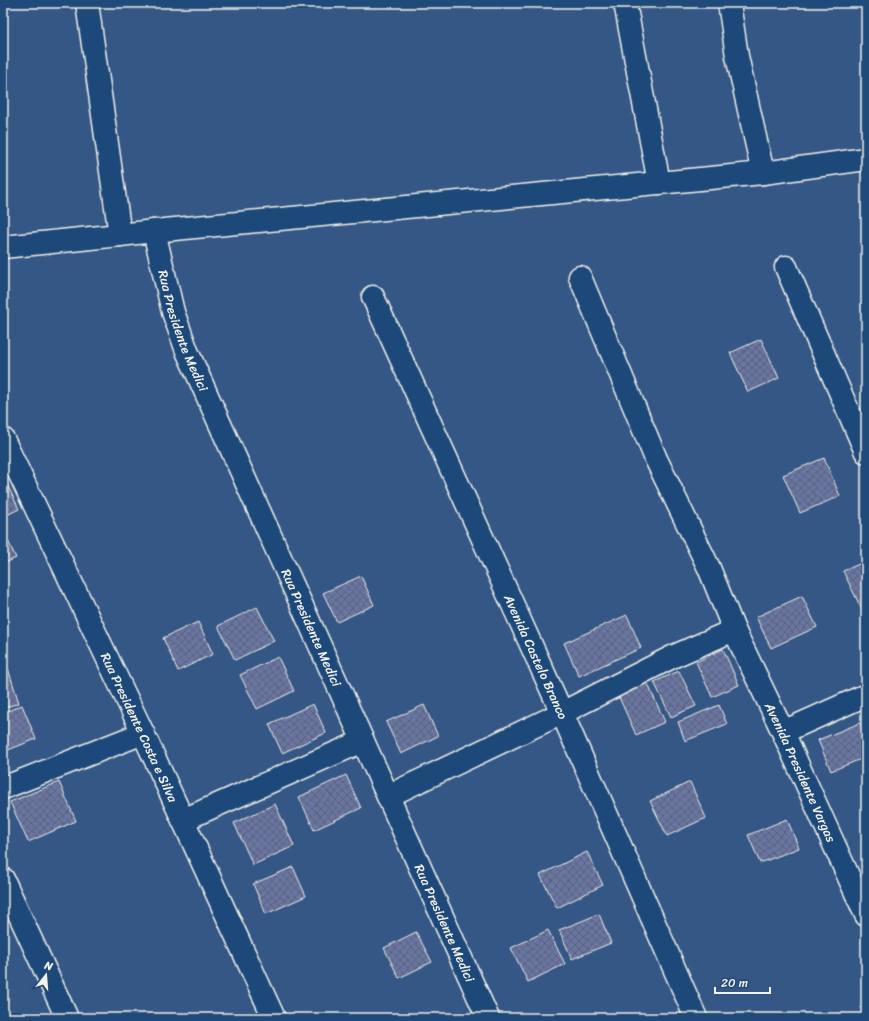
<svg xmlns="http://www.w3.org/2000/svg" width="869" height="1021" viewBox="0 0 869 1021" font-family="Sriracha,sans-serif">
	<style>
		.building { fill: url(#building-cross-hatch); stroke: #f4f1e8 }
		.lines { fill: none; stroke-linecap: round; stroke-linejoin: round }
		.minor-casing { stroke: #f4f1e8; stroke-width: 25 }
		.major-casing { stroke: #f4f1e8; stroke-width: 25 }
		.minor { stroke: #1f4a7a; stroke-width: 22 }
		.major { stroke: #1f4a7a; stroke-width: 22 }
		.labels { text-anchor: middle; stroke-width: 3.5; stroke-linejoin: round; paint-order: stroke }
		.street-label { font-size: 13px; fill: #f4f1e8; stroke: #1f4a7a }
	</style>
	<defs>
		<pattern id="building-cross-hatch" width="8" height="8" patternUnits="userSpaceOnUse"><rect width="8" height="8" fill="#6976a2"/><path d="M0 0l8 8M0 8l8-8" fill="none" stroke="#5b6179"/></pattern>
	</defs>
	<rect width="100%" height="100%" fill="#345786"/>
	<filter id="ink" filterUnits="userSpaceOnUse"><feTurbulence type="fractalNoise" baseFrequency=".025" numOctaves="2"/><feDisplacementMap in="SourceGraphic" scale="8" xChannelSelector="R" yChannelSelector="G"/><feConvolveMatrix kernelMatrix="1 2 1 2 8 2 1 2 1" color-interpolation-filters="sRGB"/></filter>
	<g filter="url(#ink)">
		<g class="building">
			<polygon points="761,339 779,378 748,392 730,353"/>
			<polygon points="824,458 840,496 800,513 783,475"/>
			<polygon points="3,476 19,509 3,517"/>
			<polygon points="3,532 4,532 16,558 3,564"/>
			<polygon points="866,561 866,614 864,614 843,571"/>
			<polygon points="361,576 374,605 337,622 323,593"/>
			<polygon points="802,596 817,627 771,648 756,617"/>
			<polygon points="257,607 274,641 235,660 218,626"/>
			<polygon points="627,615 641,648 579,676 564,643"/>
			<polygon points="198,622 213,654 178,671 163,638"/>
			<polygon points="723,649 739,685 712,697 696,662"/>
			<polygon points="278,657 294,691 257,709 240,675"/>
			<polygon points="5,659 19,703 3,708 3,660"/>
			<polygon points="679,671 696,706 671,717 654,682"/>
			<polygon points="647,682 665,722 636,735 618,695"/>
			<polygon points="313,704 326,733 282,753 269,724"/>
			<polygon points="22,705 36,739 3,752 3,713"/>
			<polygon points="424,705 438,736 401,754 386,722"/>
			<polygon points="719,705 727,724 685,741 678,722"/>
			<polygon points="860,723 866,735 866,757 831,771 818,740"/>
			<polygon points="346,775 361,808 314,830 299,797"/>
			<polygon points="59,782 76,821 28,842 10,802"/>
			<polygon points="690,782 706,818 667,836 650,801"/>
			<polygon points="275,804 294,846 253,865 234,823"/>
			<polygon points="787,819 799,848 760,863 748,835"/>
			<polygon points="587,852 603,885 557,908 540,875"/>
			<polygon points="293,867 306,896 266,914 253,884"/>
			<polygon points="599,914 611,943 572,959 559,930"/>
			<polygon points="548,930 565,964 528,982 511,948"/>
			<polygon points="416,932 432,962 399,978 384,948"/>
		</g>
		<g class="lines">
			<defs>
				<g id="minor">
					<polyline points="87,3 120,235"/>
					<polyline points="625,3 659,183"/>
					<polyline points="729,3 737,56 763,173"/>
					<path id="s1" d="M154,231l19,81 14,39 301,667"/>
					<polyline points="786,267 866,452"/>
					<path id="s2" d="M373,297l189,416 134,305"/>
					<path id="s3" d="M3,439l140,294 131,285"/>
					<path id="s4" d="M734,630l49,102 83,183"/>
					<polyline points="783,732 866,695"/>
					<polyline points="3,788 143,733"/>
					<polyline points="388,796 562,713 672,657 734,630 709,568 656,459 580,277"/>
					<polyline points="183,820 363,741"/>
					<polyline points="3,879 67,1018"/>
				</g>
				<polyline id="major" points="3,247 120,235 154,231 763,173 866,159"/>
			</defs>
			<use href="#minor" class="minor-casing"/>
			<use href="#major" class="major-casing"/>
			<use href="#minor" class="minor"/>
			<use href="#major" class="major"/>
		</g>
	</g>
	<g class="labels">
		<g class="street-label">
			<text dy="5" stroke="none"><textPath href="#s1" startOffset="104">Rua Presidente Medici</textPath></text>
			<text dy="5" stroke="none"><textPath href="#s1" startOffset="428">Rua Presidente Medici</textPath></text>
			<text dy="5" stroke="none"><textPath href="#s2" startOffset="395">Avenida Castelo Branco</textPath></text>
			<text dy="5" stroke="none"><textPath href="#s3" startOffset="319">Rua Presidente Costa e Silva</textPath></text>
			<text dy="5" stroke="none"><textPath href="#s4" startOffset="157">Avenida Presidente Vargas</textPath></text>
			<text dy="5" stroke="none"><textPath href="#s1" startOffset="752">Rua Presidente Medici</textPath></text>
		</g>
	</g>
	<rect width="869" height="1021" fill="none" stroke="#1f4a7a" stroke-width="16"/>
	<rect x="8" y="8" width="853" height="1005" fill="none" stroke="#f4f1e8" stroke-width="1.5" filter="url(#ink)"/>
	<g transform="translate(46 975) rotate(17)" stroke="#1f4a7a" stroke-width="3" paint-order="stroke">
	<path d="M0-3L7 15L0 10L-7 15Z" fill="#f4f1e8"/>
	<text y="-6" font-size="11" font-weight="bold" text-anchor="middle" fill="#f4f1e8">N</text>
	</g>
	<path d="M715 987v6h55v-6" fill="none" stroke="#f4f1e8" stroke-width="2"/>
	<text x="721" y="987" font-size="12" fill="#f4f1e8" stroke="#1f4a7a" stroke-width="3" paint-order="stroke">20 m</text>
</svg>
